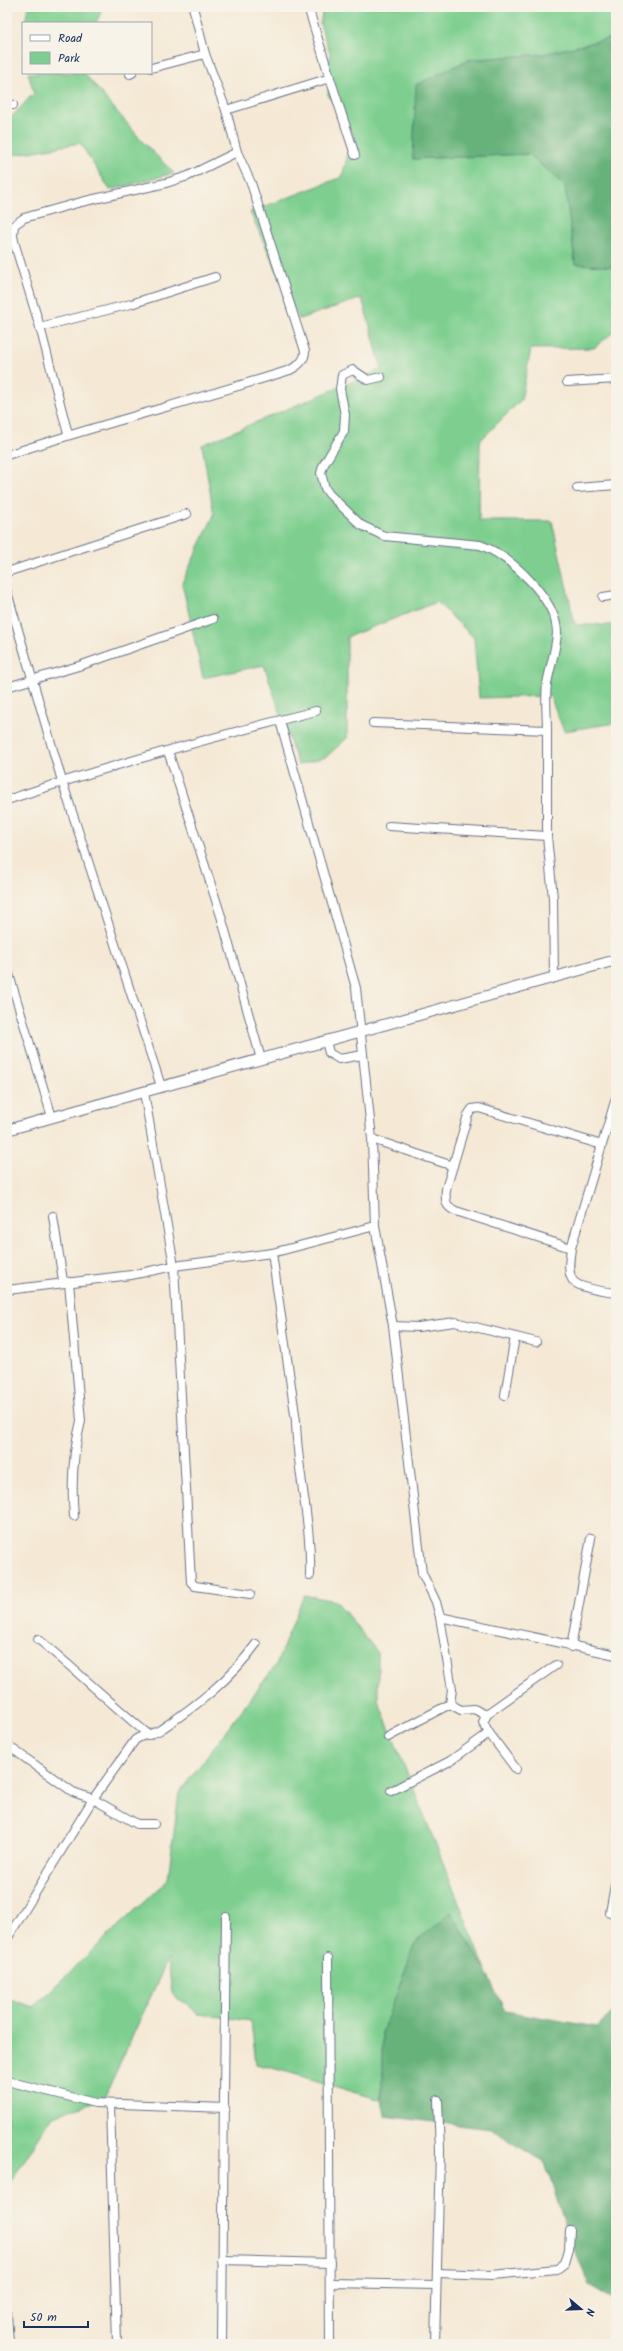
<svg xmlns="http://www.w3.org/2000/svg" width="623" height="2351" viewBox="0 0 623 2351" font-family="Kalam,sans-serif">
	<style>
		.green { fill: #7ecf8f; stroke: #4c7f76 }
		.forest { fill: #66b27a; stroke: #40706c }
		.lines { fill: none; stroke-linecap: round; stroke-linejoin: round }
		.minor-casing { stroke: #677088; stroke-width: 10 }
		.tertiary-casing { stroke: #677088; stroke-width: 12 }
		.minor { stroke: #fff; stroke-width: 8 }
		.tertiary { stroke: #fff; stroke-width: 10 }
	</style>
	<rect width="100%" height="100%" fill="#f7f3e8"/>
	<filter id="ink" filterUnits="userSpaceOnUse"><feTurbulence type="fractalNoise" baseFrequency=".025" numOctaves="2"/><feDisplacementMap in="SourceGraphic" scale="8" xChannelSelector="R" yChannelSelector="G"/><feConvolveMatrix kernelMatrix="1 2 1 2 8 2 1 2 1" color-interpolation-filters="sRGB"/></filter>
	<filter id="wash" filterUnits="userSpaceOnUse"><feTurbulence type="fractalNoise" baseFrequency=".012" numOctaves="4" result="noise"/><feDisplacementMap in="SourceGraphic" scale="16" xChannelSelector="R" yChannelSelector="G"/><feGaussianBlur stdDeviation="0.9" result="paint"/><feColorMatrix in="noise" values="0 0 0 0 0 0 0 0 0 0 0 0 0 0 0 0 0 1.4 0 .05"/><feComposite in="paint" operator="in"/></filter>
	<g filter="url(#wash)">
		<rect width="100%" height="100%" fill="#f5e9d5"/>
		<g class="green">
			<polygon points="28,7 99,7 101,12 96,23 25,23"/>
			<polygon points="332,7 616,7 616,37 544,54 468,60 417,85 413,159 529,154 565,186 575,263 616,267 616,330 594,348 531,349 521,400 480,441 479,521 552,521 575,625 616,625 616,723 564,731 550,696 479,698 474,638 437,602 347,637 347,738 326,757 298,765 264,665 203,678 182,583 214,515 202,445 382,369 362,298 299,319 250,212 342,177 353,135 328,95 330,53 320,24 323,9"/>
			<polygon points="28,73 84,73 142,141 174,173 110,190 80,143 7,156 7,122 34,93"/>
			<path d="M304,1595l32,6 42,52v47l109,273 -36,-61 -69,120v68c-42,-11 -83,-26 -126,-36l-5,-43 -52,-7 -27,-21 -4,-34 -64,139 -51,18 -46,71v-189l26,9 135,-128 11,-86 97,-128z"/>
		</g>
		<g class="forest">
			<polygon points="616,37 616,267 575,264 565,186 529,154 413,159 416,85 468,60 544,54"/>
			<polygon points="451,1912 487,1973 505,2011 596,2027 616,2010 616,2301 589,2285 568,2234 545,2163 491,2129 385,2116 382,2100 382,2032 416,1942"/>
		</g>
	</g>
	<g filter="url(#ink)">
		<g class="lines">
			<defs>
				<g id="minor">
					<polyline points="151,68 205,54"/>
					<polyline points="130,74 132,73"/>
					<polyline points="330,78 355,155"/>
					<polyline points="7,104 13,105"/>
					<polyline points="226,110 330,78 308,7"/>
					<polyline points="40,327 131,304 215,277"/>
					<path d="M381,377l-13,3 -15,-10 -11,5 -2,14 5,26 -1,16 -21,35 -2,7 4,15 4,6 32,31 23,11 96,9c30,10 77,55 77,88 -1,17 -7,34 -10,51 -2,15 0,31 0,46"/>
					<polyline points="567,382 616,379"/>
					<polyline points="68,434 40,327 15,245 13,236 14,225 24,218 81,202 166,183 188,176 237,152"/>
					<path d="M7,455c93,-31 189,-55 283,-85 8,-4 15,-9 15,-19l-54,-168 -14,-31 -11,-42 -21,-56 -12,-47"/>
					<polyline points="577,488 616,485"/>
					<polyline points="7,572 187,514"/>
					<polyline points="7,592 62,781 161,1086"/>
					<polyline points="603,597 616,595"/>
					<polyline points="7,687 82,665 213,619"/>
					<polyline points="280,721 356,988 372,1139 375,1226 393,1326 422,1573 436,1602 440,1617 452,1689 450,1704 388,1737"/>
					<polyline points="373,723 547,730 547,836 553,898 554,978"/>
					<polyline points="168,751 221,916 261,1059"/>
					<path d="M7,800c101,-34 205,-63 309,-89"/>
					<polyline points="389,826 547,836"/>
					<polyline points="7,968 52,1117"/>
					<polyline points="326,1041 329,1053 339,1059 363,1055"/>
					<polyline points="144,1092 174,1266 191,1582 195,1586 250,1594"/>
					<path d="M616,1098l-45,150c-1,10 -4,22 1,31 3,9 35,13 44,14"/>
					<polyline points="372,1139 453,1166"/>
					<path d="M53,1216l10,65 6,1 12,139c-8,31 -10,63 -7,95"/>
					<path d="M571,1248l-115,-37c-11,-4 -11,-11 -10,-22l22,-74 4,-6 7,-1 123,37"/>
					<path d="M272,1253l24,168c1,52 16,103 14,154"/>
					<polyline points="7,1290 131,1275 174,1266 272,1253 375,1226"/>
					<polyline points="393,1326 418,1327 455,1322 536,1342"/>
					<polyline points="505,1395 515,1337"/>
					<polyline points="440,1617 616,1655"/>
					<path d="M38,1639c38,31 73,65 111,96"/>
					<polyline points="571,1647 591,1538"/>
					<polyline points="450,1704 461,1710 474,1709 486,1715"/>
					<polyline points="489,1733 516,1769"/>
					<polyline points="7,1745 73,1792 93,1799 137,1824 154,1824"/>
					<polyline points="391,1791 450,1761 489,1733 483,1722 488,1713 556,1665"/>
					<polyline points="610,1913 616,1880"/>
					<path d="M7,1939l86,-140 42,-59c7,-6 17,-5 25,-10 36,-24 71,-51 96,-86"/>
					<polyline points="328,1958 330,2344"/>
					<polyline points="7,2081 95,2103 225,2108"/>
					<polyline points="110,2104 117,2344"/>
					<polyline points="222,2260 330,2263"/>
					<polyline points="437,2273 492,2275 557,2269 565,2263 569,2249 570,2231"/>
					<polyline points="331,2283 436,2285"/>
					<polyline points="7,2314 9,2344"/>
					<path d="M222,2344c0,-142 3,-285 4,-427"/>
					<polyline points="435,2344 440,2151 438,2100"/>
				</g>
				<polyline id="tertiary" points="7,1130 616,960"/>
			</defs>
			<use href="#minor" class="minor-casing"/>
			<use href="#tertiary" class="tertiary-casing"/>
			<use href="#minor" class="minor"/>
			<use href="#tertiary" class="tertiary"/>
		</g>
	</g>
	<rect width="623" height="2351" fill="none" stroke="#f7f3e8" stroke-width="24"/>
	<rect x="22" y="22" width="130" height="52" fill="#f7f3e8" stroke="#9fa5b1"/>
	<rect x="30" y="35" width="20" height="6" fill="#ffffff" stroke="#9fa5b1"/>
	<text x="58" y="42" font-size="12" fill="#1b2f5e">Road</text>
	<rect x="30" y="52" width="20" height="12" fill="#7ecf8f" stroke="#9fa5b1"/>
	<text x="58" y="62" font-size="12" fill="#1b2f5e">Park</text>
	<g transform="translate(581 2309) rotate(109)" stroke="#f7f3e8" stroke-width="3" paint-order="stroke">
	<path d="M0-3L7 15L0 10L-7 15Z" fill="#1b2f5e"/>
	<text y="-6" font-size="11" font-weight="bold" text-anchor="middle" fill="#1b2f5e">N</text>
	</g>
	<path d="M24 2321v6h64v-6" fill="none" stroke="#1b2f5e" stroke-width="2"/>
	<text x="30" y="2321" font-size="12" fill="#1b2f5e" stroke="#f7f3e8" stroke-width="3" paint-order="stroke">50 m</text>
</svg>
